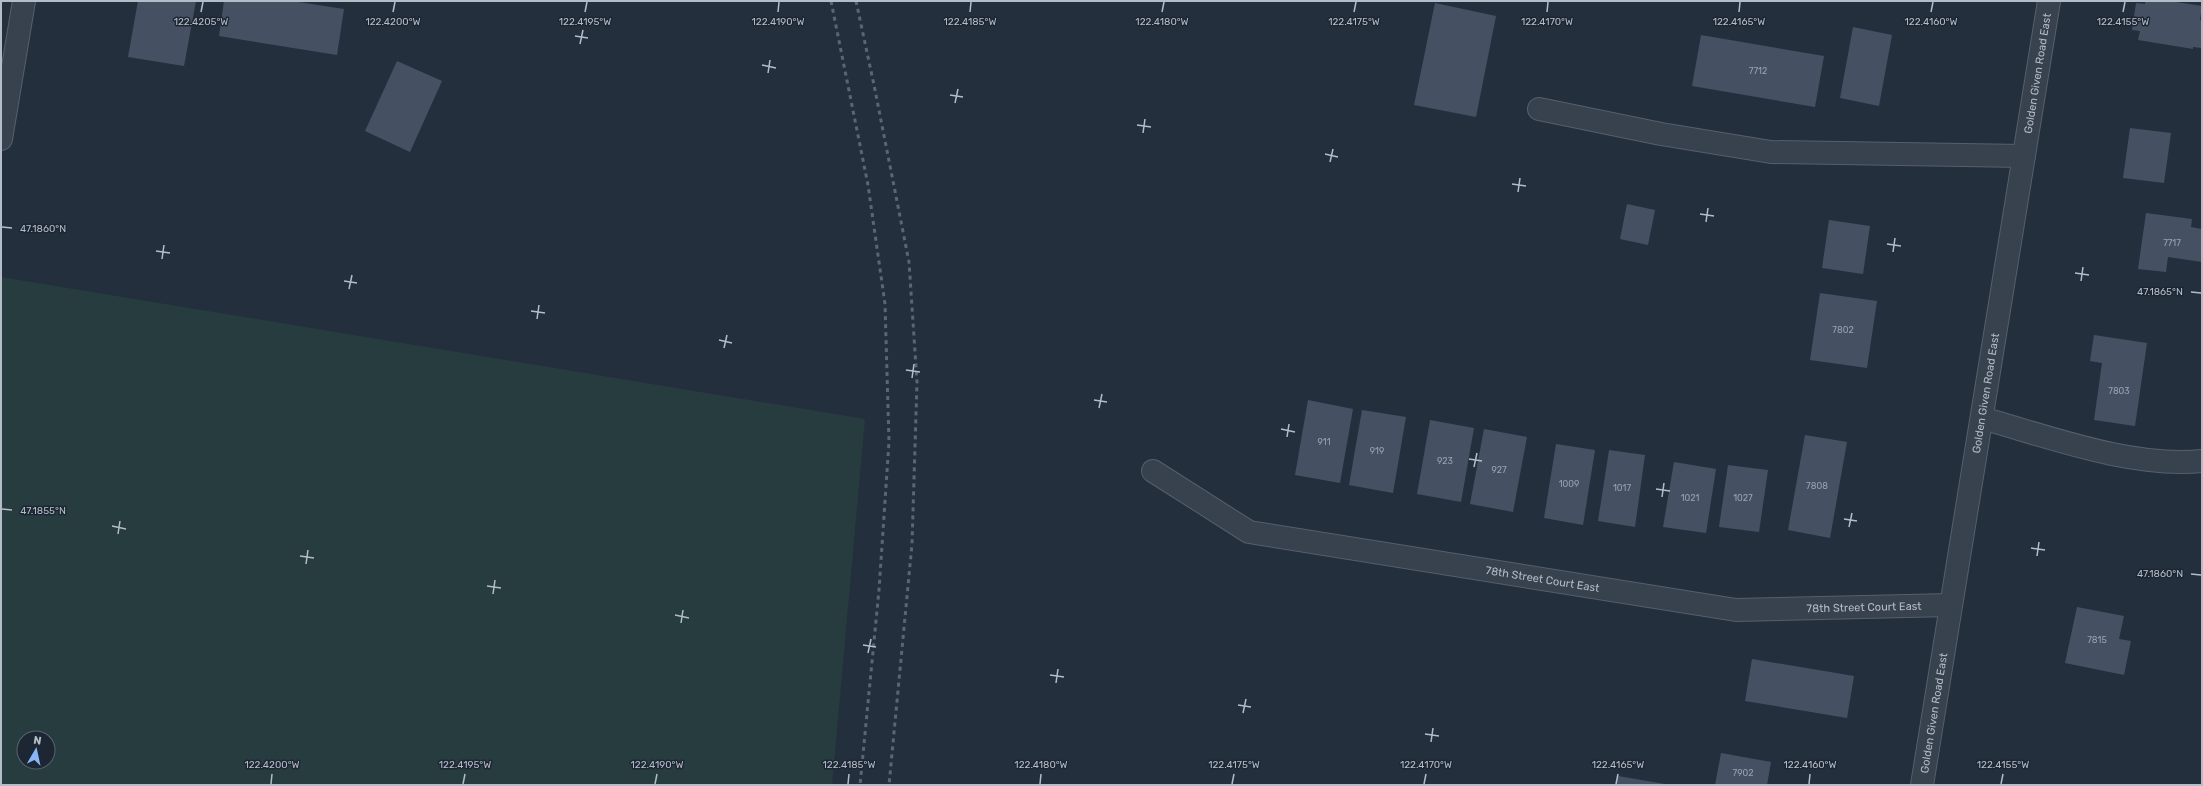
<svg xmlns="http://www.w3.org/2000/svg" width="2203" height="786" viewBox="0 0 2203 786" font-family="Rubik,sans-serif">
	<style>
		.green { fill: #263c3f; fill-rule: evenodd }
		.building { fill: #455162 }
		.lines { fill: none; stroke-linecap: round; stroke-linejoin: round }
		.minor-casing { stroke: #565f6c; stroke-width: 24 }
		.minor { stroke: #38414e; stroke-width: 22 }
		.rail { stroke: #5a6575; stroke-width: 3; stroke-dasharray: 4 4; stroke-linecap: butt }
		.ticks { fill: none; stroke: #b4bcc9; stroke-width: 1.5 }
		.labels { text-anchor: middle; stroke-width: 3; stroke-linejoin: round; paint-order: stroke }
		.number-label { font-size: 9px; fill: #98a1af }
		.street-label { font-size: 11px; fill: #b4bcc9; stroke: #1d2633 }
		.ticks-label { font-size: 10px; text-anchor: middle; fill: #b4bcc9; stroke: #1d2633; stroke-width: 3; stroke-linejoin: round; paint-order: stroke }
	</style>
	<rect width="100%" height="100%" fill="#242f3e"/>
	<path class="green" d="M1,277l864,142 -33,366h-831zM24,738h24v24h-24z"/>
	<g class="building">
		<polygon points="138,1 196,1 184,66 128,57"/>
		<polygon points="224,1 292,1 344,9 337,55 219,36"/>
		<polygon points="2145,1 2170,1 2202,6 2200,20 2202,20 2202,48 2193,47 2193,49 2138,40 2140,31 2132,30 2136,3 2145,4"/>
		<polygon points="1435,3 1496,16 1476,117 1414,105"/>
		<polygon points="1853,27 1892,35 1879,106 1840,98"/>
		<polygon points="1701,35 1824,56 1815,107 1692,86"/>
		<polygon points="397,61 442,81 410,152 365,131"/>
		<polygon points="2130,128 2171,133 2164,183 2123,178"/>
		<polygon points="1627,204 1655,210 1648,245 1620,239"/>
		<polygon points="2146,213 2192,219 2191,227 2202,229 2202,262 2168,257 2166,272 2138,269"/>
		<polygon points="1829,220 1870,226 1863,274 1822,268"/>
		<polygon points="1820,293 1877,301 1867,368 1810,360"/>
		<polygon points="2094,335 2147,343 2135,426 2094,420 2102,363 2090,361"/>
		<polygon points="1308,400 1353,409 1340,483 1295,475"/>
		<polygon points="1362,410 1406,417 1393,493 1349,485"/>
		<polygon points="1430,420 1474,428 1461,502 1417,494"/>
		<polygon points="1484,429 1527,437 1513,512 1470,504"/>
		<polygon points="1805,435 1847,442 1830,538 1788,530"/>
		<polygon points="1556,444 1595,450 1583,525 1544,518"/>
		<polygon points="1609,450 1645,455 1635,527 1598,521"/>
		<polygon points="1674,462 1716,469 1706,533 1663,527"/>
		<polygon points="1728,465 1768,470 1759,532 1719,527"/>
		<polygon points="2077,607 2124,616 2119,639 2131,641 2124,675 2065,663"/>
		<polygon points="1752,659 1854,676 1847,718 1745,701"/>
		<polygon points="1721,753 1771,762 1767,785 1715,785"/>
		<polygon points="1618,776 1665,784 1665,785 1616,785"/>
	</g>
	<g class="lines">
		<defs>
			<g id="minor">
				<polyline points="1539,109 1661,134 1771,152 2024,156"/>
				<polyline points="1,139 24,1"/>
				<path d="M1982,418c67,19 150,50 220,43"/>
				<path id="s1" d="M1153,471l96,61 487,78 214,-5"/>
				<path id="s2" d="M1922,785l127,-784"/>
			</g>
		</defs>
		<use href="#minor" class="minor-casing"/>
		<use href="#minor" class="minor"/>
		<g class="rail">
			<polyline points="831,1 868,185 885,304 889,442 879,590 860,785"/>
			<polyline points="856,1 874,85 909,262 917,382 912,544 889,785"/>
		</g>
	</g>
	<path class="ticks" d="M201,12l2,-10M393,12l2,-10M585,12l2,-10M778,12l1,-10M970,12l1,-10M1162,12l2,-10M1354,12l2,-10M1547,12l1,-10M1739,12l1,-10M1931,12l2,-10M2123,12l2,-10M575,36l13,2M580,44l3,-14M762,65l14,3M768,73l2,-13M950,95l13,2M955,103l3,-14M1137,125l14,2M1143,133l2,-14M1325,154l13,3M1330,162l3,-13M1512,184l14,2M1518,192l2,-14M1700,214l14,2M1706,222l2,-14M2,227l10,1M1887,244l14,2M156,251l14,2M1893,252l2,-14M162,259l2,-14M2075,273l14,2M344,281l13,2M2081,281l2,-14M349,289l3,-14M2191,292l10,1M531,311l14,2M537,319l2,-14M719,340l13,3M724,348l3,-13M906,370l14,2M912,378l2,-14M1094,400l13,2M1099,408l3,-14M1281,429l14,3M1287,437l2,-13M1469,459l13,2M1474,467l3,-14M1656,489l14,2M1662,497l2,-14M2,509l10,1M1844,519l13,2M112,526l14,3M1849,527l3,-14M118,534l2,-13M2031,548l14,2M300,556l14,2M2037,556l2,-14M306,564l2,-14M2191,574l10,1M487,586l14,2M493,594l2,-14M675,615l14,3M681,623l2,-13M863,645l13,2M868,653l3,-14M1050,675l14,2M1056,683l2,-14M1238,705l13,2M1243,713l3,-14M1425,734l14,2M1431,742l2,-14M271,784l1,-10M463,784l2,-10M655,784l2,-10M848,784l1,-10M1040,784l1,-10M1232,784l2,-10M1424,784l2,-10M1616,784l2,-10M1809,784l1,-10M2001,784l2,-10"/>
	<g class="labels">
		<g class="number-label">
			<text x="1758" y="74">7712</text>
			<text x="2172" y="246">7717</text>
			<text x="1843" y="333">7802</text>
			<text x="2119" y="394">7803</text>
			<text x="1324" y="445">911</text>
			<text x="1377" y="454">919</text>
			<text x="1445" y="464">923</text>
			<text x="1499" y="473">927</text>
			<text x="1569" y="487">1009</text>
			<text x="1817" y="489">7808</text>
			<text x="1622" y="491">1017</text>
			<text x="1690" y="501">1021</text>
			<text x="1743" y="501">1027</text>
			<text x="2097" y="643">7815</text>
			<text x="1743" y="776">7902</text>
		</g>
		<g class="street-label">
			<text dy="4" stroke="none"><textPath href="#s2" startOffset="721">Golden Given Road East</textPath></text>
			<text dy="4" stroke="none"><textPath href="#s2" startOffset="397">Golden Given Road East</textPath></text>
			<text dy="4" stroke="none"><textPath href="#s1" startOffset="411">78th Street Court East</textPath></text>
			<text dy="4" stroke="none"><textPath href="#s1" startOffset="735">78th Street Court East</textPath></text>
			<text dy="4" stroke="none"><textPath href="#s2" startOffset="73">Golden Given Road East</textPath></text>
		</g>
	</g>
	<g class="ticks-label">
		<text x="201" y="25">122.4205°W</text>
		<text x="393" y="25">122.4200°W</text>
		<text x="585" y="25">122.4195°W</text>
		<text x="778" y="25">122.4190°W</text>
		<text x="970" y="25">122.4185°W</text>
		<text x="1162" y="25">122.4180°W</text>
		<text x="1354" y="25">122.4175°W</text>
		<text x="1547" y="25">122.4170°W</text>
		<text x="1739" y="25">122.4165°W</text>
		<text x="1931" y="25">122.4160°W</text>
		<text x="2123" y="25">122.4155°W</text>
		<text x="43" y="232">47.1860°N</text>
		<text x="2160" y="295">47.1865°N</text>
		<text x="43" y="514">47.1855°N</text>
		<text x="2160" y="577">47.1860°N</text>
		<text x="272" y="768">122.4200°W</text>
		<text x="465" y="768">122.4195°W</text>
		<text x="657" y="768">122.4190°W</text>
		<text x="849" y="768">122.4185°W</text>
		<text x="1041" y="768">122.4180°W</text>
		<text x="1234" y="768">122.4175°W</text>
		<text x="1426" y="768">122.4170°W</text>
		<text x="1618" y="768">122.4165°W</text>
		<text x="1810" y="768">122.4160°W</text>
		<text x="2003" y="768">122.4155°W</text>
	</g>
	<rect width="2203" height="786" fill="none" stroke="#b4bcc9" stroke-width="4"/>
	<g transform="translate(36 750) rotate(9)"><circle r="19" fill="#1d2633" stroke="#59626f"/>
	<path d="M0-3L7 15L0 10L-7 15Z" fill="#8ab4f8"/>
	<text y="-6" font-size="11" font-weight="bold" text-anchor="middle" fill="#b4bcc9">N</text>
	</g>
</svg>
